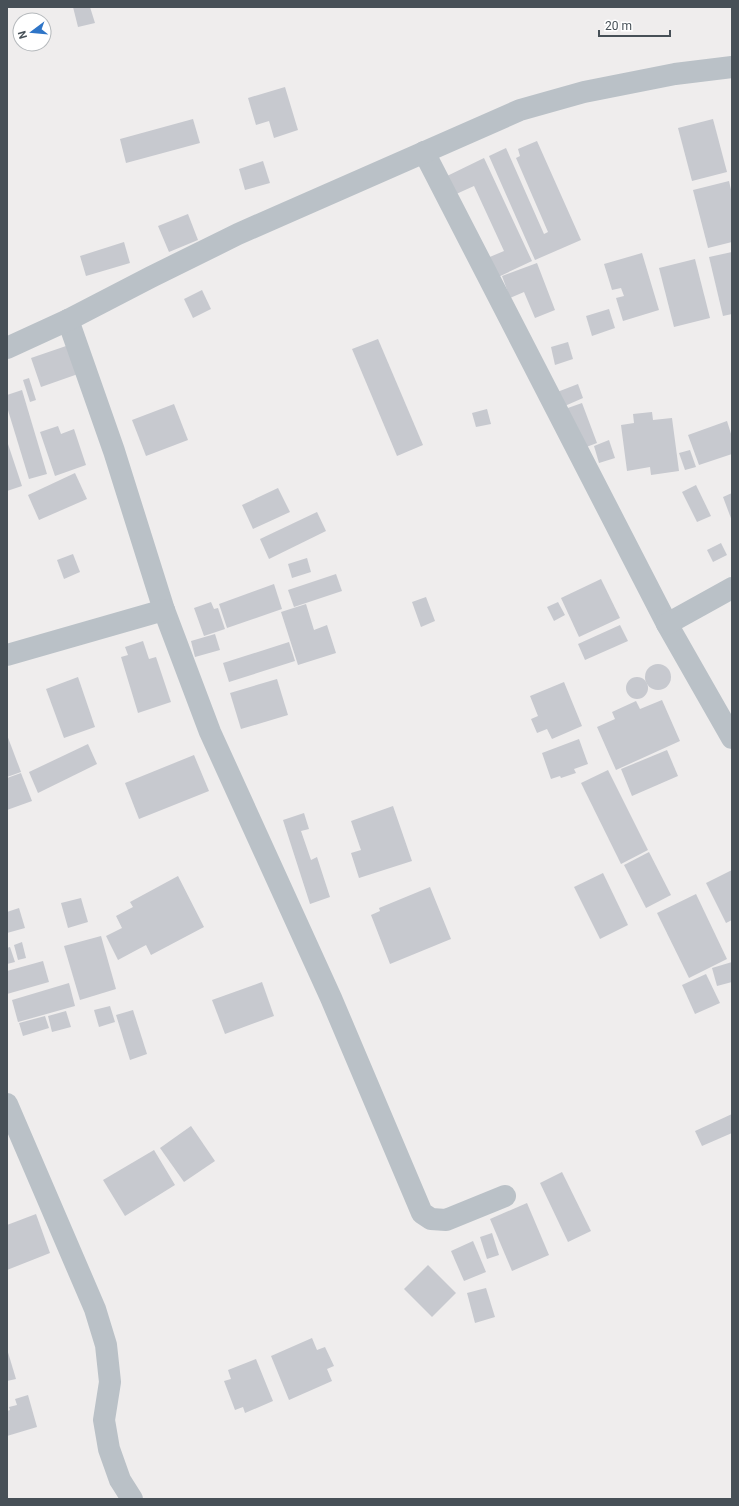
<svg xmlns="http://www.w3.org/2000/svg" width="739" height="1506" viewBox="0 0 739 1506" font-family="Roboto,sans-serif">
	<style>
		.building { fill: #c7c9cf }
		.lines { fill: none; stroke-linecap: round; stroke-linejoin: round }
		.minor { stroke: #bac1c7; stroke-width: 22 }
	</style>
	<rect width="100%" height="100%" fill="#efeded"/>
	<g class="building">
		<polygon points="73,7 90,7 95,23 78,27"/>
		<polygon points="285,87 298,130 274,138 269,121 256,125 248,98"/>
		<polygon points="193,119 200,143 126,163 120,139"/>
		<polygon points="713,119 727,172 692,181 678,128"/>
		<polygon points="537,141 581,240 535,260 489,156 506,148 544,234 548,232 516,158 520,156 518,149"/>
		<polygon points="484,158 532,261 494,279 485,259 504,251 474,186 454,195 445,177"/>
		<polygon points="263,161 270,183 245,190 239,169"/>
		<polygon points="729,181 732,194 732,242 708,248 693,190"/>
		<polygon points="188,214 198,240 169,252 158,226"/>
		<polygon points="124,242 130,263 86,276 80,256"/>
		<polygon points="732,252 732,314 723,316 709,257"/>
		<polygon points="642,253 659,310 623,321 616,298 624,296 621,288 612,290 604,264"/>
		<polygon points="695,259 710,318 674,327 659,268"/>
		<polygon points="537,263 555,310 535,318 524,292 510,298 502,276"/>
		<polygon points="202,290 211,309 193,318 184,299"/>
		<polygon points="609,309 615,328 592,336 586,316"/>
		<polygon points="378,339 423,445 397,456 352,349"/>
		<polygon points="568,342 573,359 555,365 551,347"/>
		<polygon points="69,345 78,374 41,387 31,358"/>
		<polygon points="29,378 36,400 30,402 23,380"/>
		<polygon points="578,384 583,398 558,409 552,394"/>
		<polygon points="22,390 47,474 29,479 7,407 7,395"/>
		<polygon points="582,403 597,443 581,449 565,409"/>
		<polygon points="174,404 188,440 146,456 132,420"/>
		<polygon points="487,409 491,424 476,427 472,413"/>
		<polygon points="652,412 653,420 672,418 679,471 651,475 650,467 627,471 621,425 634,423 633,414"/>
		<polygon points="727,421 732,437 732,454 699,465 688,435"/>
		<polygon points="58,426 61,434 74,429 86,465 55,476 40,432"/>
		<polygon points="609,440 615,458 599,463 594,446"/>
		<polygon points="7,441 22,486 7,491"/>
		<polygon points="690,450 696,467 685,470 679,453"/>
		<polygon points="75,473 87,499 39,520 28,495"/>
		<polygon points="696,485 711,516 697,522 682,492"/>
		<polygon points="278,488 290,512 253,529 242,505"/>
		<polygon points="732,493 732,521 723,497"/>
		<polygon points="317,512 326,531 269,559 260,539"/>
		<polygon points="721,543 727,555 713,562 707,550"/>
		<polygon points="73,554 80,572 64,579 57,560"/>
		<polygon points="307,558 311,572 292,578 288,564"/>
		<polygon points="336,574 342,591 294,607 288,590"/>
		<polygon points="601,579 620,618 579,637 561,598"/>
		<polygon points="274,584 282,609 227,628 219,604"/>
		<polygon points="426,597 435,621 421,627 412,602"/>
		<polygon points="211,602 214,609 218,608 225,629 204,636 194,608"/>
		<polygon points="558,602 565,615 554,621 547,607"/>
		<polygon points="306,604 314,630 327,625 336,653 298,665 281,612"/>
		<polygon points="620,625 628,641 585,660 578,644"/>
		<polygon points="215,634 220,650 195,657 191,641"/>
		<polygon points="143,641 149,659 156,657 171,702 138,713 121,657 128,655 125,647"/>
		<polygon points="289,642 295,661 229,682 223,663"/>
		<circle cx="658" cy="677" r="13"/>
		<polygon points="78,677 95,727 64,738 46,689"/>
		<circle cx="637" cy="688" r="11"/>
		<polygon points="277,679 288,715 241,729 230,693"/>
		<polygon points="564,682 582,726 552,739 547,729 537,733 531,719 538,716 530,696"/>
		<polygon points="662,700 680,741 616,770 597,727 615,719 612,712 636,701 640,709"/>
		<polygon points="7,735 21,772 7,777"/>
		<polygon points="579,739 588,764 574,769 576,773 561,778 560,776 551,779 542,753"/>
		<polygon points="88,744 97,764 38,793 29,772"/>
		<polygon points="667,750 678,776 632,796 621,769"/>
		<polygon points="194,755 209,791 139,819 125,783"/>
		<polygon points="608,770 648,850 621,864 581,783"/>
		<polygon points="21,773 32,801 7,810 7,778"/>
		<polygon points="393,806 412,861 359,878 351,853 361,850 351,821"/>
		<polygon points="304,813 309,829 301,831 311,860 317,857 330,897 310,904 283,820"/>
		<polygon points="649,852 671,895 646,908 624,865"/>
		<polygon points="732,870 732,920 726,923 706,883"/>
		<polygon points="603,873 628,925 600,939 574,887"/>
		<polygon points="178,876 204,927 151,955 146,945 118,960 106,936 122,928 116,916 133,907 130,902"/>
		<polygon points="430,887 451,939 390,964 371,915 380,911 379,908"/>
		<polygon points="696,894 727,959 689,978 657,913"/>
		<polygon points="81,898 88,922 68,928 61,903"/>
		<polygon points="19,908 25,928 7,933 7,912"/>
		<polygon points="101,936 116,989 80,1000 64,946"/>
		<polygon points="22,942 26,958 18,960 14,945"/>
		<polygon points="10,947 15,962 7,964 7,948"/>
		<polygon points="43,961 49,982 7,994 7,971"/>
		<polygon points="732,962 732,982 717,986 712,968"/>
		<polygon points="706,974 720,1003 695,1014 682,985"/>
		<polygon points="262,982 274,1016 225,1034 212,1000"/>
		<polygon points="69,983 75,1006 18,1022 12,1000"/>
		<polygon points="110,1006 115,1022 99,1027 94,1010"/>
		<polygon points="133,1010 147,1054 130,1060 116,1015"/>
		<polygon points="66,1011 71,1027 52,1032 48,1016"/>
		<polygon points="45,1016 49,1028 23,1036 19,1023"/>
		<polygon points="732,1114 732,1133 702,1146 695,1131"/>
		<polygon points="191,1126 215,1161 184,1182 160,1148"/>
		<polygon points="154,1150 175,1185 125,1216 103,1180"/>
		<polygon points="562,1172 591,1231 568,1242 540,1183"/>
		<polygon points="527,1203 549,1255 512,1271 490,1219"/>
		<polygon points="36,1214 50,1253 7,1270 7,1225"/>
		<polygon points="492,1233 499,1255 487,1259 480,1237"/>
		<polygon points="473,1241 486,1272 464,1281 451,1251"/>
		<polygon points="428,1265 456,1293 432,1317 404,1289"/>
		<polygon points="486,1288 495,1317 475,1323 467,1293"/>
		<polygon points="312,1338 317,1350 325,1347 334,1366 327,1369 332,1381 289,1400 271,1356"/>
		<polygon points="7,1349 16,1379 7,1381"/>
		<polygon points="256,1359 273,1401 245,1413 243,1407 235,1410 224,1381 231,1379 228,1370"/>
		<polygon points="28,1395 37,1427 7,1436 7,1411 10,1410 9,1407 17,1405 15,1399"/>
	</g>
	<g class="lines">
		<g class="minor">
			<polyline points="424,152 667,624 732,738"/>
			<polyline points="68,320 114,451 164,610 210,732 331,998 422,1213 431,1219 446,1220 505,1196"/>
			<polyline points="7,348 68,320 151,277 238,234 520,110 584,92 675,74 732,67"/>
			<polyline points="667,624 732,588"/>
			<polyline points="7,655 164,610"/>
			<polyline points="7,1104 95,1309 106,1345 110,1382 104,1420 109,1449 120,1480 132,1499"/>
		</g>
	</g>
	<rect width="739" height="1506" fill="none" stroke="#475057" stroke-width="16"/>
	<g transform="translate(32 32) rotate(254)"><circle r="19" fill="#ffffff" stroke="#b5b9bc"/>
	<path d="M0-3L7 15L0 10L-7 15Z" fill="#2f75c7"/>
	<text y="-6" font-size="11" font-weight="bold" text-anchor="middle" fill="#475057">N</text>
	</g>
	<path d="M599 30v6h71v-6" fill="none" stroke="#475057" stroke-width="2"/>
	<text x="605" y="30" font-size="12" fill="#475057" stroke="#ffffff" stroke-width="3" paint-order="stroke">20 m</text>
</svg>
